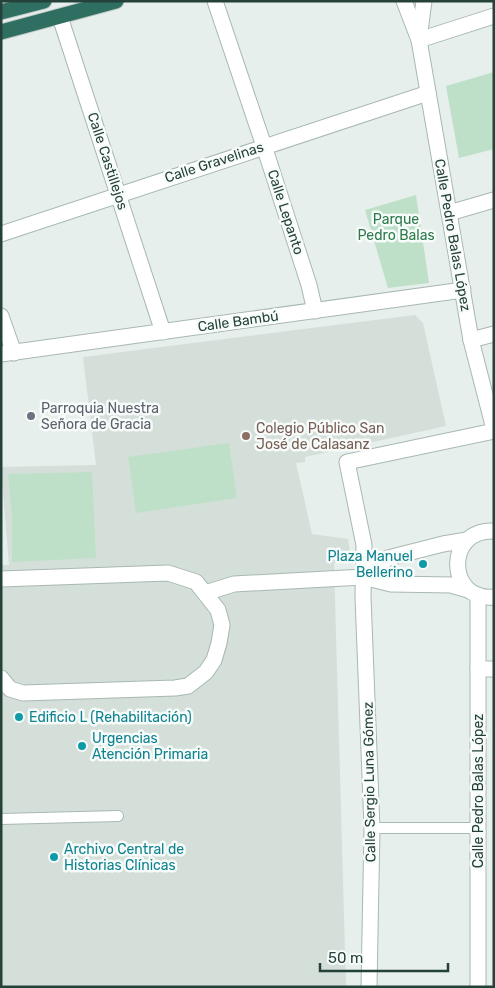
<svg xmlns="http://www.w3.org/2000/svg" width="495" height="988" viewBox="0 0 495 988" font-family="Rubik,sans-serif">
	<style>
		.built { fill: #d4dfda }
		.green { fill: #bfe0c8 }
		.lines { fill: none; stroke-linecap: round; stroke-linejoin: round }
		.lane-casing { stroke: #a8b8b2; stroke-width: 12 }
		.street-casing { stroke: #a8b8b2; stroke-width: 17 }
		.highway-casing { stroke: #c2cac8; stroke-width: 17 }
		.lane { stroke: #fff; stroke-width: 10 }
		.street { stroke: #fff; stroke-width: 15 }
		.highway { stroke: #2f6f62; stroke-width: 15 }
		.worship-dot { fill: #6b7280; stroke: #f7fbf9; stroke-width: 2 }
		.education-dot { fill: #8d6e63; stroke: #f7fbf9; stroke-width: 2 }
		.culture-dot { fill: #0f9aa8; stroke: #f7fbf9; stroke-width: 2 }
		.labels { text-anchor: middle; stroke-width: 5; stroke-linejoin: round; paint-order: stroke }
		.street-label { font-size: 14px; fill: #24423a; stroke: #f7fbf9 }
		.park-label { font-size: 14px; fill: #2d7a4b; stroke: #f7fbf9 }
		.worship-label { font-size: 14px; fill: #5b616d; stroke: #f7fbf9; text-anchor: start }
		.education-label { font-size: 14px; fill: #785e54; stroke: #f7fbf9; text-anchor: start }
		.culture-label { font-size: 14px; fill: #0d838f; stroke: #f7fbf9; text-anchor: start }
	</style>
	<rect width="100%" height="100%" fill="#e6efeb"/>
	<polygon class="built" points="415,315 423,323 446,426 305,457 305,462 296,463 312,534 348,539 350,551 345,563 334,563 346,987 1,987 1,565 9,565 1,467 96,465 83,357"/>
	<g class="green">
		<polygon points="494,72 494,149 459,158 446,86"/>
		<polygon points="416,195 429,283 388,288 365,210"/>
		<polygon points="229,443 237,498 136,513 128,457"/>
		<polygon points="92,472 96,558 12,562 12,517 8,474"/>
	</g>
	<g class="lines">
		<defs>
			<g id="lane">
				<polyline points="1,819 118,816"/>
				<polyline points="372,828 477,828"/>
			</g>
			<g id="street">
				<polyline points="215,1 264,146 309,285 315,311"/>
				<polyline points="404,1 419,40 471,340 494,429"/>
				<polyline points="60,17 163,332"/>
				<polyline points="419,39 424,1"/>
				<polyline points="419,40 494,16"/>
				<polyline points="449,213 494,200"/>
				<polyline points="1,234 428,93"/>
				<polyline points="1,316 14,353"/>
				<polyline points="471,340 494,334"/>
				<polyline points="1,354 463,290"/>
				<path d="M494,531c-50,-2 -47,71 0,66"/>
				<polyline points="363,577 388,558 443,544 467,540"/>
				<polyline points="1,579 168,573 196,582 218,610 222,625 219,643 214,660 206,672 188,686 175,688 23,693 10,689 1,678"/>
				<polyline points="205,593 234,584 363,577 391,584 451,585 468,590"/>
				<polyline points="478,595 478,987"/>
				<polyline points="478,669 494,669"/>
				<polyline points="369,987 372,828 363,597 364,545 347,462 494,431"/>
			</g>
			<g id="highway">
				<polyline points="1,12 44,1"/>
				<polyline points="1,32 116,1"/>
			</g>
		</defs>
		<use href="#lane" class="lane-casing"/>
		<use href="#street" class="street-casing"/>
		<use href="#highway" class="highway-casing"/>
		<use href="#lane" class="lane"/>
		<use href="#street" class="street"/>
		<use href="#highway" class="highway"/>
	</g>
	<circle class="worship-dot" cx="31" cy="416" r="5"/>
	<circle class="education-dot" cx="246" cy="436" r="5"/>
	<g class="culture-dot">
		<circle cx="423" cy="564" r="5"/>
		<circle cx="19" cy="717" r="5"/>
		<circle cx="82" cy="746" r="5"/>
		<circle cx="54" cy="857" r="5"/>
	</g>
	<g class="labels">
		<g class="street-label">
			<text transform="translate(108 161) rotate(72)" y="5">Calle Castillejos</text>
			<text transform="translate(214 162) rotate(-18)" y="5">Calle Gravelinas</text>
			<text transform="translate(286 212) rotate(72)" y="5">Calle Lepanto</text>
			<text transform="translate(453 235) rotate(80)" y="5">Calle Pedro Balas López</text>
			<text transform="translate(238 321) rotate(-8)" y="5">Calle Bambú</text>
			<text transform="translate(369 782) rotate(-91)" y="5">Calle Sergio Luna Gómez</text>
			<text transform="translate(478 791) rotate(-90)" y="5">Calle Pedro Balas López</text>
		</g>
		<g class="park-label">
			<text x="396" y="224">Parque<tspan x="396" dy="16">Pedro Balas</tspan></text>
		</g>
		<g class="worship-label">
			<text x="41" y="413">Parroquia Nuestra<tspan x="41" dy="16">Señora de Gracia</tspan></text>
		</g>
		<g class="education-label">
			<text x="256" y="433">Colegio Público San<tspan x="256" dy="16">José de Calasanz</tspan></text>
		</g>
		<g class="culture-label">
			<text x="413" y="561" text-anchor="end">Plaza Manuel<tspan x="413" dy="16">Bellerino</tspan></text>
			<text x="29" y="722">Edificio L (Rehabilitación)</text>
			<text x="92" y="743">Urgencias<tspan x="92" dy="16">Atención Primaria</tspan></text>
			<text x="64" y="854">Archivo Central de<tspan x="64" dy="16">Historias Clínicas</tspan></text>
		</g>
	</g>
	<rect width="495" height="988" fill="none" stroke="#24423a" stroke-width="5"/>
	<path d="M320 963v8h128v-8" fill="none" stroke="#24423a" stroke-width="2.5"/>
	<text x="328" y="963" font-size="15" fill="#24423a" stroke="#f7fbf9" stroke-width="4" paint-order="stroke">50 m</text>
</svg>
